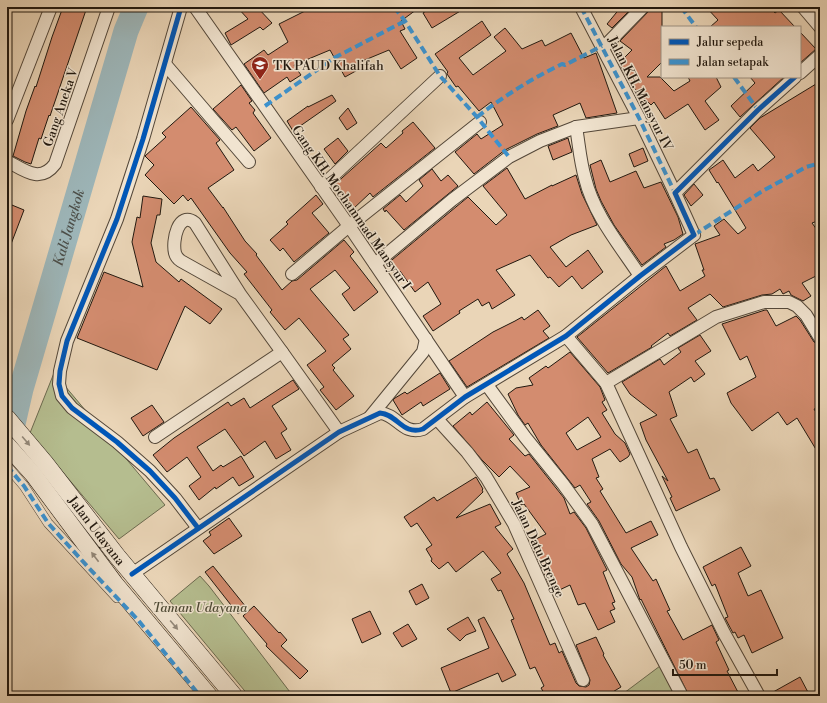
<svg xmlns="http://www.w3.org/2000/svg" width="827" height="703" viewBox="0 0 827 703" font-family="'Libre Bodoni',serif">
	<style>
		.green { fill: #b5bd8f; stroke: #6b6a4f }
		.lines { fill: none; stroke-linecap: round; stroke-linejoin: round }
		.river { stroke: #9db6b9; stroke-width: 25 }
		.building { fill: #d38c6f; stroke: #21180f; fill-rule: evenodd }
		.pedestrian-casing { stroke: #534739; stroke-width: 10 }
		.minor-casing { stroke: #534739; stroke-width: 14 }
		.secondary-casing { stroke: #21180f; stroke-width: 18 }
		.pedestrian { stroke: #f1e4d0; stroke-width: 9 }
		.minor { stroke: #f1e4d0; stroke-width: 12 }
		.secondary { stroke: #f1e4d0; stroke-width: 17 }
		.quiet { stroke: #3a93d2; stroke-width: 4; stroke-dasharray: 8 4; stroke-linecap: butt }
		.cycleway-casing { stroke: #f1e4d0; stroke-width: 8 }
		.cycleway { stroke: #0057b8; stroke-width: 5 }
		.oneway { fill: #938879 }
		.labels { text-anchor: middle; stroke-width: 3; stroke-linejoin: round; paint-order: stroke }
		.poi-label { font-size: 13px; fill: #21180f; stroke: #f1e4d0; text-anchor: start }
		.street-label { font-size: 13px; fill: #21180f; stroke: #f1e4d0 }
		.park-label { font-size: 13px; font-style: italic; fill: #4d4a35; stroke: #f1e4d0 }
		.water-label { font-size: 14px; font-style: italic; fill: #4c4f4a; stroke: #f1e4d0 }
	</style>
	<rect width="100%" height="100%" fill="#ead5b7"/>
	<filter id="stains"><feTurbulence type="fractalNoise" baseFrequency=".005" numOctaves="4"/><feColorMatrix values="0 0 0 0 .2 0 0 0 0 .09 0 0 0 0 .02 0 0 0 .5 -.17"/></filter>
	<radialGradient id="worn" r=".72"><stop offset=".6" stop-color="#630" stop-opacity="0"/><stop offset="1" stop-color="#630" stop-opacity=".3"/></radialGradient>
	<g class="green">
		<polygon points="54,373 165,505 119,539 30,433"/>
		<polygon points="200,576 209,586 293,696 249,696 170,601"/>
		<polygon points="664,663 680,696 620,696"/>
	</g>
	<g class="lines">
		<path class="river" id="s1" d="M7,450l14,-61 105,-358 10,-24"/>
	</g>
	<g class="building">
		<polygon points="63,7 87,7 50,116 49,115 41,139 39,138 31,164 25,162 13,156 26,111 35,86 36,87 52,37"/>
		<polygon points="237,7 257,7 272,23 263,30 260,27 231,45 225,33 248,19"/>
		<polygon points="313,7 420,7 401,21 405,29 400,31 417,58 401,69 389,50 360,62 363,67 345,77 330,50 294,65 301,75 290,82 287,77 264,93 244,64 264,50 268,55 288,42 279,24"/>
		<polygon points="432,7 467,7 432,28 423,13"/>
		<polygon points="621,7 632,8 612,28 607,24"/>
		<polygon points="650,7 662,7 662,62 647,77 660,77 674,91 690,81 688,77 716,77 721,87 705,101 719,120 705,130 688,104 665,119 654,102 651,105 629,83 619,63 632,50 620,41 648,12"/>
		<polygon points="706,7 769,7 775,13 779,10 795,27 710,27 718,20"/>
		<polygon points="482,21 491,35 459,58 473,75 506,51 494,37 505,28 522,49 542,40 545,46 571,33 584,58 596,53 617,113 586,118 580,103 553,115 558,126 537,134 505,150 474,174 455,152 477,134 481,139 503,125 491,102 479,111 458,86 456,87 447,74 447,73 448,72 435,54"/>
		<polygon points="800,32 816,49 800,63"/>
		<polygon points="750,77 784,77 740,117 731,106 755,83"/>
		<polygon points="816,84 820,89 820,220 812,223 820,234 820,265 817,268 820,274 802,283 811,296 803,301 791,295 789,291 783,294 780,289 772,294 762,295 723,307 710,294 688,308 697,320 670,336 668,333 651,346 652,347 608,373 577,337 666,266 680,291 705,276 702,270 704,270 695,244 720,235 714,226 724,219 738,234 746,228 718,182 717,183 709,170 723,160 735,178 753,164 758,171 775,157 750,128 760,118"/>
		<polygon points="241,85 252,101 249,103 255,110 253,113 271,138 254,151 236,127 232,130 213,109"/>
		<polygon points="332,95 336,101 293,131 287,121 308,106 308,107"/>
		<polygon points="191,107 220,140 216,143 234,170 208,188 223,208 223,207 245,241 257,254 256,255 282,290 292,281 297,280 344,240 354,252 350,256 378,292 354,311 342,294 350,288 335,270 310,289 349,335 343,339 351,349 332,365 335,368 333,370 354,396 336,410 320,390 324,387 307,365 326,351 299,318 285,330 270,312 272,310 244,274 247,272 230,253 191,198 188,201 183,195 174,204 145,175 154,165 145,156 166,137 162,133"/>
		<polygon points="348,108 357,123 347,130 339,118"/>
		<polygon points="413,122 435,148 373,197 370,193 353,209 333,186 381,143 386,148 403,133 402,131"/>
		<polygon points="338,138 348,151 335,164 324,149"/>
		<polygon points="568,138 572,152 553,160 548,146"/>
		<polygon points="643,148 648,161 634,167 629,154"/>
		<polygon points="601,160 610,182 636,171 644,188 661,182 678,217 683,234 674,240 664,244 666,247 642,265 614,225 601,201 596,189 590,165"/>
		<polygon points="507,168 525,199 552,185 552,186 576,175 582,194 597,225 571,235 550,247 566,267 588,250 603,272 582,289 572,276 559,287 550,277 548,278 530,255 496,270 515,295 492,309 489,302 482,306 478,299 459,311 460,313 433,331 423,316 441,304 428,282 415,292 400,271 396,275 387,264 468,197 496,225 507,215 483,186"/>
		<polygon points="432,169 441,181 448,175 458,186 404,230 386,210 385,212 383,209 400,195 406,202 423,186 419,180"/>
		<polygon points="694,184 703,195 691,206 684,195"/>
		<polygon points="316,195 323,204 312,213 329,233 294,262 283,248 280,251 270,240 288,224 286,222"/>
		<polygon points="143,196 162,199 160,215 157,215 151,243 156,262 179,282 181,279 222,309 210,324 185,306 157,370 77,338 104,272 143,287 132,242 137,217 140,218"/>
		<polygon points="7,203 24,210 8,252 7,252"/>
		<polygon points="538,310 550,326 543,331 549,338 467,387 449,361 493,332 515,321 522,317 524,320"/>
		<polygon points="765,310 767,310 776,326 796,316 800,320 814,342 820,345 820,407 814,409 820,419 820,456 797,418 787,425 778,412 752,431 731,403 727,393 756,377 747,356 740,360 722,324"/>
		<polygon points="700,335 711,351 695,361 705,374 694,382 691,377 669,392 677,416 670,419 688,453 697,449 710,479 714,478 720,490 676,511 670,498 672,497 662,476 668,481 646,440 640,423 657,415 630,394 622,382 660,359 664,365 681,352 678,348"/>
		<path d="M570,352l30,35 5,13 -3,2 5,8 -5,3 13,21 10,9 5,11 -2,3 -8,5 -10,-13 -18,10 7,18 -3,1 7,11 -3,2 26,42 25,-12 7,14 -27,13 22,33 3,-2 14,31 -3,1 16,29 29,-15 7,15 -3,2 13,28 -2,1 13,25h-51l-48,-97 -1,1 -8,-23 -11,-13 -22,-43 -12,-17 4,-2 -11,-17 -5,3 -34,-43 -13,-22 -3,2 -7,-10 -10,-21 8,-6 17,-3 -4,-7 17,-12 2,2zM588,417l13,20 -24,13 -11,-17z"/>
		<polygon points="440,373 450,389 423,406 421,402 402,415 393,400 395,398 405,392 407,394"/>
		<polygon points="293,380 299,389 272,406 287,429 281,433 291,450 276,459 265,441 244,456 225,429 197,447 213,471 221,465 223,467 241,456 254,477 239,486 233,477 216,489 215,487 199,500 189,486 201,477 187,457 167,472 153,455 174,438 228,402 231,406 244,398 250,408"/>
		<polygon points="487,402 514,435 509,439 525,456 529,454 564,498 570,514 574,512 586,528 607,570 603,572 615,602 612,603 615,609 610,611 615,622 598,630 585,603 578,605 570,585 553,593 530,542 546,534 524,504 521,505 516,493 530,487 510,466 499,477 482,460 453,426 470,412 472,415"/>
		<polygon points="152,405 164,422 143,436 131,418"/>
		<polygon points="476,477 483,489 482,490 483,492 456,518 490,504 501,524 495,527 513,549 507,554 524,583 550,645 555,643 559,653 562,651 576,683 579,686 586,687 589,685 590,680 576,645 596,637 604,654 603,655 621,687 606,696 546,696 541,688 544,686 535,667 530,669 511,620 514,619 501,590 498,591 491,579 501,573 483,551 456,572 448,562 439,569 431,561 432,559 426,549 432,545 417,523 411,527 404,517 434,497 437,501"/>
		<polygon points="229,518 242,536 214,554 203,541 211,535 209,532"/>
		<polygon points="741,547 751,566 738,573 748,596 761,590 783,638 752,653 744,635 738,638 735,632 733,633 725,618 728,617 715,584 712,586 703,567"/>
		<polygon points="213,566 246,607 238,614 205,572"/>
		<polygon points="422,584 429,598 416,605 409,591"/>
		<polygon points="254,606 279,633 280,632 287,640 281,646 308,671 300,679 266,646 267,644 243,616"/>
		<polygon points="370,611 381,634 362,643 352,619"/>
		<polygon points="468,617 476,631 466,635 460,641 447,629"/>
		<polygon points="484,617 516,675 502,682 498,673 451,693 441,668 489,648 478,620"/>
		<polygon points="408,624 417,639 402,647 393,633"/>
		<polygon points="800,677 810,696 766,696"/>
	</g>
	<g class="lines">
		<defs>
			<polyline id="pedestrian" points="7,466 24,486 48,523 117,598"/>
			<g id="minor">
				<polyline points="181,7 143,139 117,219 67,341 60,371 59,384 62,396 72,408 117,442 150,471 175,498 198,528"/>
				<polyline points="195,7 349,226 465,397"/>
				<polyline points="581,7 639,118 675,193"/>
				<polyline points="803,7 820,27"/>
				<polyline points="603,48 643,7"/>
				<polyline points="165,64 249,162"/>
				<polyline points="800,73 820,55"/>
				<polyline points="7,120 51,7"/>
				<path d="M576,127c3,17 4,34 9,51 9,37 34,66 55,98"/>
				<path d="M7,161c17,9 33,23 48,3l54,-157"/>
				<polyline points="321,187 440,76"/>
				<polyline points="375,264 452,200 509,157 540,141 576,127 639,118"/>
				<polyline points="292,274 349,226 480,122"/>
				<path d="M240,294l-59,-33c-3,-2 -5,-4 -6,-8 -3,-12 3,-43 20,-30l45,71 42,58"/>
				<polyline points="566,336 606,383 681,547 724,633 759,696"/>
				<polyline points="606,383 716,317 764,302 789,302 797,306 806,315 820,338"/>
				<polyline points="487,385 525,437 563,484 592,524 682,696"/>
				<polyline points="370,417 423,352 426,339"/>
				<polyline points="437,419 467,452 486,477 514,524 583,680"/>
				<polyline points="155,437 282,352 339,432"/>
				<path d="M132,574l207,-142 41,-19c17,1 23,23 43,16l42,-32 101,-61 74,-60 54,-41 -19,-42 83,-83 37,-33"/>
			</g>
			<g id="secondary">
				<path id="s2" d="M7,418l38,45 72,93 117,140"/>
				<polyline points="7,445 33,474 115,584 209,696"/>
			</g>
		</defs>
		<use href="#pedestrian" class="pedestrian-casing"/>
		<use href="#minor" class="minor-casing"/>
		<use href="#secondary" class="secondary-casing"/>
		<use href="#pedestrian" class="pedestrian"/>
		<use href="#minor" class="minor"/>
		<use href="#secondary" class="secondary"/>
		<g class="quiet">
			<polyline points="394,7 405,21 440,76 477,117 509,157"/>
			<polyline points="581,7 639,118 675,193"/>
			<polyline points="681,7 696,27"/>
			<polyline points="734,77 758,110"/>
			<polyline points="265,106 334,58 405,21"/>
			<path d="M477,117c27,-21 54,-38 85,-53l3,1 37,-19"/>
			<polyline points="694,235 761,192 806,167 820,163"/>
			<polyline points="7,466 24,486 48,523 87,566 138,620 200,696"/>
		</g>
		<defs>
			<g id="cycleway">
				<polyline points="181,7 143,139 117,219 67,341 60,371 59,384 62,396 72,408 117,442 150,471 175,498 198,528"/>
				<path d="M132,574l207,-142 41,-19c17,1 23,23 43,16l42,-32 101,-61 74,-60 54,-41 -19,-42 83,-83 37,-33"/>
			</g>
		</defs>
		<use href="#cycleway" class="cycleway-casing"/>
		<use href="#cycleway" class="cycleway"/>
	</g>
	<defs><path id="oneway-solid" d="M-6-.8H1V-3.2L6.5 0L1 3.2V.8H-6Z"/></defs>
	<g class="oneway">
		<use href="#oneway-solid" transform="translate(26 441) rotate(50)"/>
		<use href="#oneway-solid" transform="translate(95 557) rotate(-127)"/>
		<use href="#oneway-solid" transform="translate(174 625) rotate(50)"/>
	</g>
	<defs>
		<symbol id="school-pin" viewBox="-11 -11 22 30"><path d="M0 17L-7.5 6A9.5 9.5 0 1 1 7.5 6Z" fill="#8f2418" stroke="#f1e4d0"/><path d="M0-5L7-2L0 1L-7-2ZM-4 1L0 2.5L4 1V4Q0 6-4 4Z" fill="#fff"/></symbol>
	</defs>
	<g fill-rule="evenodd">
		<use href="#school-pin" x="250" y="55" width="20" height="27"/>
	</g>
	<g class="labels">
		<g class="poi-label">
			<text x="273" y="70">TK PAUD Khalifah</text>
		</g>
		<g class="street-label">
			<text transform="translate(641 93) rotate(63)" y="5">Jalan KH. Mansyur IV</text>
			<text transform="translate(60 107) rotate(-71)" y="5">Gang Aneka V</text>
			<text transform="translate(352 207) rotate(55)" y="5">Gang KH. Mochammad Mansyur I</text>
			<text dy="5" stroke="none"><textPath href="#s2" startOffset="144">Jalan Udayana</textPath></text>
			<text transform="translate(539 548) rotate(65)" y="5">Jalan Datu Brenge</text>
		</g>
		<g class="park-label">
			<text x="200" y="612">Taman Udayana</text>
		</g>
		<g class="water-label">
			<text dy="5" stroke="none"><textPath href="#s1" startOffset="231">Kali Jangkok</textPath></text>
		</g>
	</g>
	<rect width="827" height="703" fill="none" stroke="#ead5b7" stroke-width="24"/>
	<rect x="8" y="8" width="811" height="687" fill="none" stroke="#21180f" stroke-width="2"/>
	<rect x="12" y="12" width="803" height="679" fill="none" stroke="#21180f"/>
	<rect x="661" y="26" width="140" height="52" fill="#f1e4d0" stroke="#9e9283"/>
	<rect x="669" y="39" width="20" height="6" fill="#0057b8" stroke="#9e9283"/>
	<text x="697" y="46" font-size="12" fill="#21180f">Jalur sepeda</text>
	<rect x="669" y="59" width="20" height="6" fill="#3a93d2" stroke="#9e9283"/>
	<text x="697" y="66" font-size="12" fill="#21180f">Jalan setapak</text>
	<path d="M673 669v6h104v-6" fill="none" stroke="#21180f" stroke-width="2"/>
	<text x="679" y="669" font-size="12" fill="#21180f" stroke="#f1e4d0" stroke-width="3" paint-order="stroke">50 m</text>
	<rect width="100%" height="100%" filter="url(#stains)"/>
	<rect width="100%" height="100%" fill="url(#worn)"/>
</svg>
